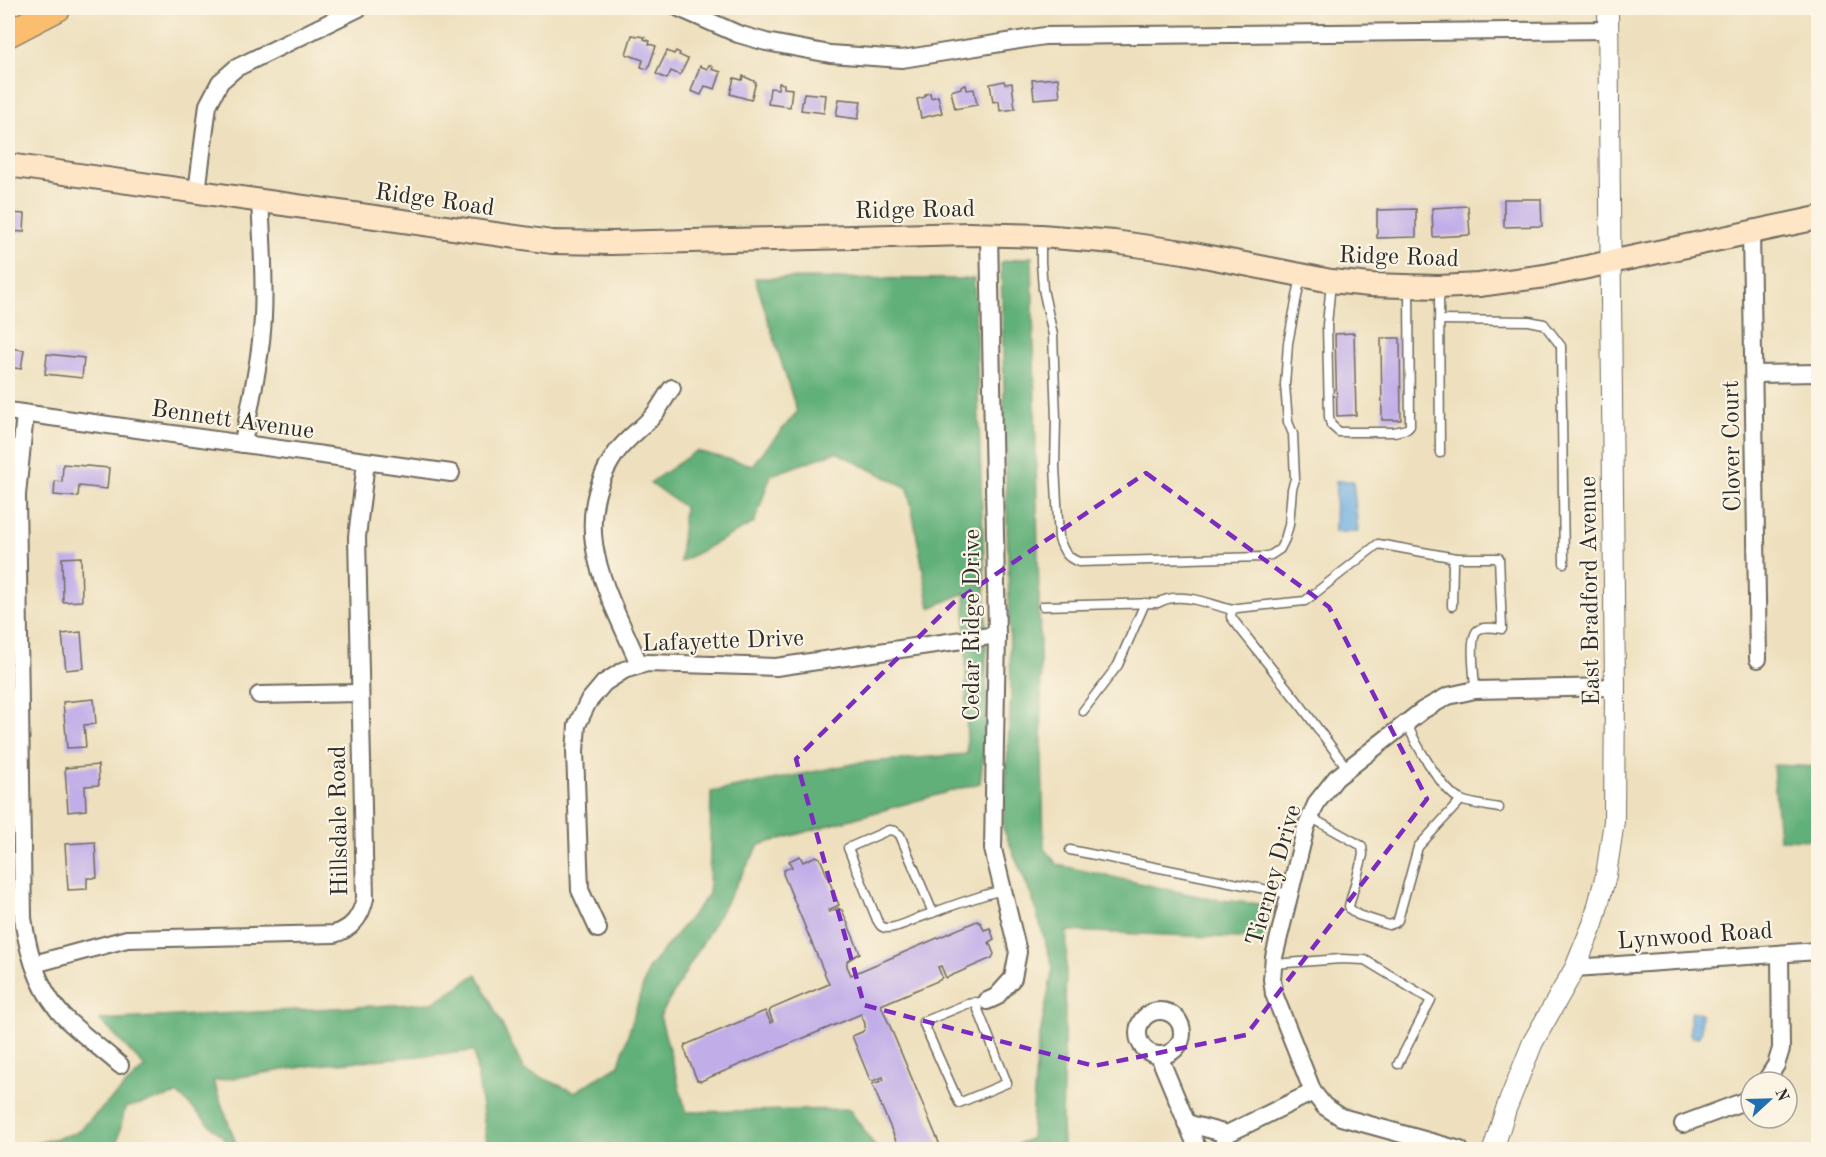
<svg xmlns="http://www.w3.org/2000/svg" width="1826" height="1157" viewBox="0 0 1826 1157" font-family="'Old Standard TT',serif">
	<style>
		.forest { fill: #62b079; stroke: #466e52; stroke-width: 1.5 }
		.water { fill: #6daee1; stroke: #4c6c86; stroke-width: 1.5 }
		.building { fill: #c1aee8 }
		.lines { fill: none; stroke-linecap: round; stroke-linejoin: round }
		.service-casing { stroke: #6f6a5e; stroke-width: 11 }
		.minor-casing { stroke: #6f6a5e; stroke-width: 20 }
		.tertiary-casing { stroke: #6f6a5e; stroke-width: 22 }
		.secondary-casing { stroke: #6f6a5e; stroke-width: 26 }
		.primary-casing { stroke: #6f6a5e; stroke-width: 28 }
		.service { stroke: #fff; stroke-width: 8 }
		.minor { stroke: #fff; stroke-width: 16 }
		.tertiary { stroke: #fff; stroke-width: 20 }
		.secondary { stroke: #fde5c5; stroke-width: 22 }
		.primary { stroke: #fabe6e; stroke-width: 26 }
		.marked { fill: none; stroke: #7b2cbf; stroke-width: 4.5; stroke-dasharray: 12 8; stroke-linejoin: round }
		.labels { text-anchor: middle; stroke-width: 4.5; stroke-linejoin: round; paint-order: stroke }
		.street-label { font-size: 24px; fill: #2b2b2b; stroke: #fcf5e5 }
	</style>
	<rect width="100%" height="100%" fill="#fcf5e5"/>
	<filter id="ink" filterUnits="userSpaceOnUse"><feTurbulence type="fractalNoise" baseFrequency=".0167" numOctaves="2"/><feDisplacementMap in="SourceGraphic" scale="12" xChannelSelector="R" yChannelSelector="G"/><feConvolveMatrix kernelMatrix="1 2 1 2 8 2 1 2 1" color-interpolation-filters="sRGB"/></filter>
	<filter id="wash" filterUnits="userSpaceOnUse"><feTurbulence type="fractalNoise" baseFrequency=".008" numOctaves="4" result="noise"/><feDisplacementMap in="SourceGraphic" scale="24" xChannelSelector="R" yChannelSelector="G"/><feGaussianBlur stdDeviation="1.35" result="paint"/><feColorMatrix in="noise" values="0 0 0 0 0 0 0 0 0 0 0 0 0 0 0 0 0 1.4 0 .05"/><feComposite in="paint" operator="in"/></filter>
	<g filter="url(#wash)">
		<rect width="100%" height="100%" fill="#eee0be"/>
		<g class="forest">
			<polygon points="1032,257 1044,849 1058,865 1211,899 1269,905 1263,939 1067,931 1062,1123 1063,1149 1009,1149 1031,1138 1037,1050 1053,968 1033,900 1003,828 1011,695 1001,262"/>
			<polygon points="755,278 974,279 986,619 986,736 980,783 759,845 660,1016 686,1112 849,1109 877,1149 488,1149 474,1051 316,1065 213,1081 238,1149 235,1149 178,1094 125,1108 116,1149 10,1150 76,1133 145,1067 100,1020 433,1003 477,974 524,1070 575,1092 619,1065 648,969 709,894 711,792 858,763 967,754 965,593 930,608 908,488 836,452 771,475 754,523 680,562 684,507 650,483 696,451 752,465 797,412"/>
			<polygon points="1773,765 1818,767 1818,840 1779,839"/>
		</g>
		<g class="water">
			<polygon points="1336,481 1353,481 1358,532 1335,532"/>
			<polygon points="1692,1012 1698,1012 1701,1014 1701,1033 1698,1037 1693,1037 1690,1034 1690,1015"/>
		</g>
		<g id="blocks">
			<g class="building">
				<polygon points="632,35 645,37 644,39 650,41 649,44 656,46 648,69 641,67 643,60 626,54"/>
				<polygon points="667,51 674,54 676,51 680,53 679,55 688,59 680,75 671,71 667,79 656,74"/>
				<polygon points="709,65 713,67 712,69 721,72 715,89 705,86 701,95 691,91 700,66 707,69"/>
				<polygon points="743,76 756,82 751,100 730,94 734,78 742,80"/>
				<polygon points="1058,78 1060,97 1034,99 1032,80"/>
				<polygon points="1004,81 1005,84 1012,83 1015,109 1000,111 999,101 993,102 990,84"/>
				<polygon points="779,83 784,84 784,88 792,89 790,107 768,104 770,88 778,89"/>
				<polygon points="966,85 967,90 974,89 977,105 955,109 951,91 961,88 961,86"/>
				<polygon points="804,93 826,95 824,113 801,110"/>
				<polygon points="930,93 931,98 938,96 942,113 921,118 917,99 925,97 925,94"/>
				<polygon points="839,99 861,101 858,119 836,116"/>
				<polygon points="1504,199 1541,199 1542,226 1504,227"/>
				<polygon points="1468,206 1470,235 1433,237 1432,208"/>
				<polygon points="1416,209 1416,237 1377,238 1377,210"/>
				<polygon points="8,213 25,214 24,232 8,231"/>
				<polygon points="1354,333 1356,415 1337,416 1335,334"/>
				<polygon points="1381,338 1400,338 1401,420 1382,420"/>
				<polygon points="8,348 24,350 21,369 8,367"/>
				<polygon points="47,354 84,358 82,378 45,374"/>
				<polygon points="63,464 109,468 107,489 79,486 78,497 54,495 55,481 62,482"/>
				<polygon points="81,557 82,601 63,602 62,558"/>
				<polygon points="81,632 84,668 66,670 62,634"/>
				<polygon points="94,699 96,724 84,725 86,747 67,748 63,702"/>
				<polygon points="98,765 99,785 85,786 86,810 68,812 65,768"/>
				<polygon points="95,842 97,878 87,878 87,889 68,890 65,844"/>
				<polygon points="800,856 803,862 816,856 820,858 839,905 828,910 829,912 838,908 842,910 860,953 847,961 847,966 851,975 977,921 981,923 984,930 990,928 994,939 989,942 994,954 992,958 946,978 941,966 938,967 942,977 940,980 881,1005 942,1150 900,1150 872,1084 884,1080 883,1077 873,1081 870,1080 852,1036 862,1032 865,1029 865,1024 861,1014 701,1081 697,1080 684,1048 685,1045 765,1011 771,1023 773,1022 769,1012 771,1009 829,984 783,874 784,870 792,867 789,861"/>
			</g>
		</g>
	</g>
	<g filter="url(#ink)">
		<use href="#blocks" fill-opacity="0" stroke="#6f6a5e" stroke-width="1.5"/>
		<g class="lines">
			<defs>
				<g id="service">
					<path d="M1041,238v24l2,27 10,46 3,84 -1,47 4,73c5,13 7,18 20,23l183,-5 9,-2 9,-6 5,-10 4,-14 3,-36 3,-10 -2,-45 -5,-12 -3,-37 3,-42 13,-67"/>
					<polyline points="1331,282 1327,325 1329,417 1331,425 1339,432 1394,432 1407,429 1410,426 1409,289"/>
					<polyline points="1439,288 1440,453"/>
					<polyline points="1439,320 1529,321 1544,324 1561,346 1564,563"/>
					<path d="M1043,606l115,-3c20,-13 52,1 74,7"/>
					<path d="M1452,606l1,-42 3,-6h43l3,71c-6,-1 -19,-3 -24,1 -10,7 -3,47 -3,60"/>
					<polyline points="1083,711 1118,665 1145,603"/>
					<path d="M1407,723c7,19 36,69 54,77 10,4 27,6 38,8"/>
					<polyline points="1347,768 1302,707 1234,621 1231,617 1232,610 1237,608 1305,601 1378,544 1456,558"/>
					<polyline points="1310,817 1362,846 1363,855 1349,906 1350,909 1358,915 1389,925 1395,923 1398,920 1418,847 1461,800"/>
					<polyline points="1070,850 1289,894"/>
					<path d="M933,913l-33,-78 -5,-4 -6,-1 -41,18 29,72c3,5 4,8 10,8 10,0 22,-6 31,-10 29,-10 55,-21 85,-28"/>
					<polyline points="1273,964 1341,959 1365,960 1431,1000 1398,1064"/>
					<polyline points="975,1002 1007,1083 959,1103 923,1022 967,1004 987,1001"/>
				</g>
				<g id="minor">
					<polyline points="679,8 738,34 766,42 830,54 902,59 1044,36 1608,30"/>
					<polyline points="197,192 208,105 220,82 236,68 359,8"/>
					<polyline points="1751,232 1758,659"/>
					<polyline points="1754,374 1818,373"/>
					<polyline points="8,411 451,473"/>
					<path d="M25,414l-8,81 6,423c5,36 17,76 44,102 17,16 36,30 53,45"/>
					<path d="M243,444c7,-42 18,-84 20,-127 2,-39 -1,-77 -3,-116"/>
					<path d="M639,664c-30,-71 -74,-137 -23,-211 9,-13 21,-21 32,-32 10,-8 16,-23 24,-33"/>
					<polyline points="259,695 360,693"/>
					<polyline points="598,929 580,890 575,751 577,725 588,702 604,683 624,670 647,663 776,667 997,635"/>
					<path d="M34,964l93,-25 207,-5c18,-5 27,-17 31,-36l-8,-361 9,-75"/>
					<polyline points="1575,968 1818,951"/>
					<polyline points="987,1001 996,997 1013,978 1018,952 993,849 997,635 989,234"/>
					<circle cx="1160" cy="1033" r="22"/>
					<polyline points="1159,1056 1198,1150"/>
					<polyline points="1765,1082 1776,1065 1781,1049 1780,954"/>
					<polyline points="1186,1123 1227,1134 1313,1092"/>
					<polyline points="1683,1124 1742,1102 1751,1096"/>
					<polyline points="1221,1150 1227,1134"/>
					<polyline points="1460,1150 1341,1117 1324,1106 1313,1092 1274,994 1272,979 1274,957 1306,827 1317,802 1336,778 1423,710 1448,696 1475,690 1615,687"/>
				</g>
				<polyline id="tertiary" points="1493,1150 1506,1109 1533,1042 1575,968 1593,924 1606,875 1614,821 1615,687 1608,8"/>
				<polyline id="secondary" points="8,165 552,242 611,243 969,234 1041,236 1114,242 1184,252 1331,281 1370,285 1439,287 1479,285 1545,276 1818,218"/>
				<polyline id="primary" points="8,34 58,8"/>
			</defs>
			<use href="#service" class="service-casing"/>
			<use href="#minor" class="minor-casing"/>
			<use href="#tertiary" class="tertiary-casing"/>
			<use href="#secondary" class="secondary-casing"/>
			<use href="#primary" class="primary-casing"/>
			<use href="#service" class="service"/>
			<use href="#minor" class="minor"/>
			<use href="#tertiary" class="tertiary"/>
			<use href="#secondary" class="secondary"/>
			<use href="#primary" class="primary"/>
		</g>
	</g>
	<path class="marked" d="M1146,473l183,134 98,192 -181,236 -152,31 -230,-61 -68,-246 157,-156z"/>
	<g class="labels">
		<g class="street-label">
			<text transform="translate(435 199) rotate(8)" y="8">Ridge Road</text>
			<text transform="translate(915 209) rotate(-1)" y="8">Ridge Road</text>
			<text transform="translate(1399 256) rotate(2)" y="8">Ridge Road</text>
			<text transform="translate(233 419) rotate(8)" y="8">Bennett Avenue</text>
			<text transform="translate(1731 446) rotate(-91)" y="8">Clover Court</text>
			<text transform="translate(1589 591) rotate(-91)" y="8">East Bradford Avenue</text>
			<text transform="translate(971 625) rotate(-90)" y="8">Cedar Ridge Drive</text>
			<text transform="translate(723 640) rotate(-2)" y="8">Lafayette Drive</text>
			<text transform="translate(338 821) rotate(-91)" y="8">Hillsdale Road</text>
			<text transform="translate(1273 875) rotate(-74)" y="8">Tierney Drive</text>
			<text transform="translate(1695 935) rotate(-4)" y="8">Lynwood Road</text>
		</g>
	</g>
	<rect width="1826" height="1157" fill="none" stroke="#fcf5e5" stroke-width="30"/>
	<g transform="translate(1769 1100) rotate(68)"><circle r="28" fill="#fcf5e5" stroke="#a8a49b" stroke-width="1.5"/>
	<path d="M0-4.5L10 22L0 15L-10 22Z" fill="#1f6fb2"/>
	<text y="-9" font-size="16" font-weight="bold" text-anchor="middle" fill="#2b2b2b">N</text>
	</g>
</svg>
